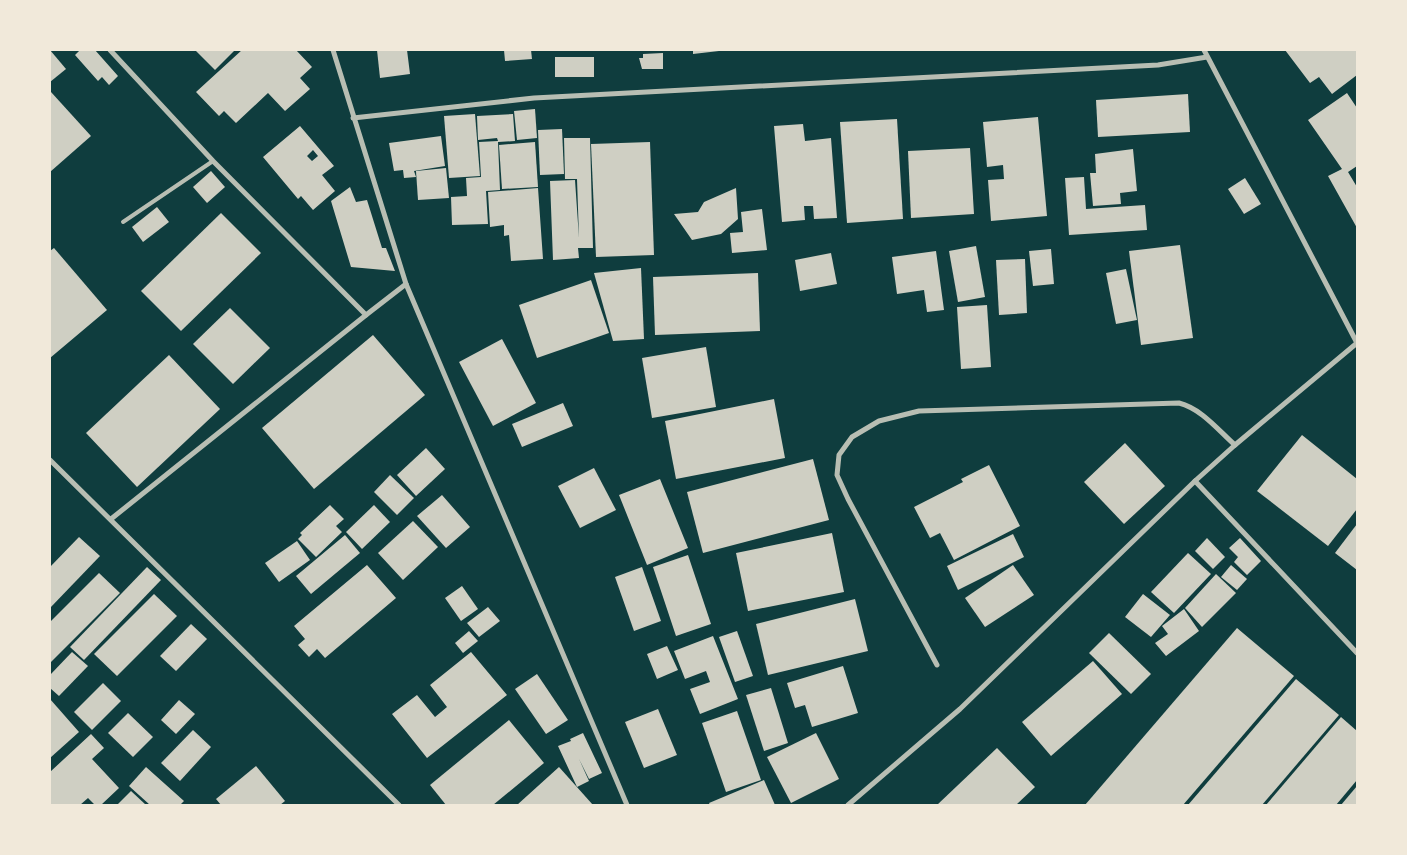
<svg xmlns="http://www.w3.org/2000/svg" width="1407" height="855" viewBox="0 0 1407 855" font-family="Figtree,sans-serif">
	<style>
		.building { fill: #cfcfc3; fill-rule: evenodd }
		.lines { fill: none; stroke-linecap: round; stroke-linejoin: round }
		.service { stroke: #b8beb3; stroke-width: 4 }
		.minor { stroke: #b8beb3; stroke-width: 5 }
	</style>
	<rect width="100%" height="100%" fill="#0f3d3e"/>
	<g class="building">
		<polygon points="50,50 66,69 50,82"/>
		<polygon points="80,50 95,50 118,76 109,85 102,77 98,81 75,55"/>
		<polygon points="195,50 235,50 215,70"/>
		<polygon points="242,50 296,50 312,67 300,78 310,89 285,111 268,93 236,123 224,111 219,116 196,92"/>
		<polygon points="377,50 407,50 410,74 380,78"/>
		<polygon points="504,50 531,50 532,59 505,61"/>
		<polygon points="693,50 719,50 719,51 693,54"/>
		<polygon points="1285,50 1357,50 1357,75 1332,94 1319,77 1310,83"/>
		<polygon points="663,53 663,69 642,69 639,58 643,58 643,54"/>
		<rect x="555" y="57" width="39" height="20"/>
		<polygon points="51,92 91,136 50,172 50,93"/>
		<polygon points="1347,93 1357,108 1357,166 1348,172 1357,187 1357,228 1328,176 1342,169 1308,120"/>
		<polygon points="1188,94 1190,132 1098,137 1096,100"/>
		<polygon points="535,109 537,138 517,140 514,111"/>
		<polygon points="475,114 480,176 449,178 444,116"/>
		<polygon points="513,114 515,141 498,142 500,190 486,191 488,224 452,225 451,197 467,196 466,178 481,177 479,142 498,141 497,138 478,140 477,116"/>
		<polygon points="1038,117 1047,216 991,221 988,180 1004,179 1003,165 987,167 983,122"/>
		<polygon points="897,119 903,219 847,223 840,122"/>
		<polygon points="803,124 805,141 831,138 837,218 814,219 813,206 804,206 805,220 782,222 774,126"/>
		<path d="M300,126l34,40 -12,9 13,16 -22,19 -12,-14 -3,3 -35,-42zM313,150l5,6 -6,5 -5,-5z"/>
		<polygon points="562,129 564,174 540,175 538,130"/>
		<polygon points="441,136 445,166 414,171 416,177 404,178 403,170 394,171 389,143"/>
		<polygon points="564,138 590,138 593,248 578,248 579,258 553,260 550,181 575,180 579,238 577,179 565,179"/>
		<polygon points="535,142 538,187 502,189 499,145"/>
		<polygon points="650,142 654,255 596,257 591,144"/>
		<polygon points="970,148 974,214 911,218 908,151"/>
		<polygon points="1133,149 1137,191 1120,193 1121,204 1093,206 1090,173 1096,173 1095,154"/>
		<polygon points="446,168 449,198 418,200 416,171"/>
		<polygon points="211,171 225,187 207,203 193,187"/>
		<polygon points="1084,177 1086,209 1145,205 1147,230 1069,235 1065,178"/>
		<polygon points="1245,178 1261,204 1244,214 1228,189"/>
		<polygon points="350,187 356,202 367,200 382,248 386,248 395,271 351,267 331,201"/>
		<polygon points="538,188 543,259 511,261 509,235 504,236 504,225 490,227 488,192"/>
		<polygon points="736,188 738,219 721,234 692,240 674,214 698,212 704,202"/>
		<polygon points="157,207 169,222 143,242 132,227"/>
		<polygon points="762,209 767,250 732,253 730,233 743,232 741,212"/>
		<polygon points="221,213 261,253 181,331 141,291"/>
		<polygon points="1180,245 1193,338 1141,345 1129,251"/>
		<polygon points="976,246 985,297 958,302 949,251"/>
		<polygon points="54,248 107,310 50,358 50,251"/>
		<polygon points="1051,249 1054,284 1033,286 1029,251"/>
		<polygon points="936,251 944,310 927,312 924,290 897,294 892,257"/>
		<polygon points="831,253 837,284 800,291 795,260"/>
		<polygon points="1025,259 1027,313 999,315 996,260"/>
		<polygon points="641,268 644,339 613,341 594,273"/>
		<polygon points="1126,269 1137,320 1116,324 1106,273"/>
		<polygon points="758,273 760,331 655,335 653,277"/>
		<polygon points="591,280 609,333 537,358 519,305"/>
		<polygon points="987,305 991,367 961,369 957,307"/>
		<polygon points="230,308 270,348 233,384 193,344"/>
		<polygon points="373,335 425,395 314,489 262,428"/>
		<polygon points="502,339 536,403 493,426 459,362"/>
		<polygon points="706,347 716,407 652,418 642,358"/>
		<polygon points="169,355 220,409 137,487 86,433"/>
		<polygon points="774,399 785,458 676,479 665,421"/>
		<polygon points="563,403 573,426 522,447 512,424"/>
		<polygon points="1302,435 1357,479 1357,509 1328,546 1257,491"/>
		<polygon points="1125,443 1165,486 1124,524 1084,482"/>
		<polygon points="426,448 445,469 416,496 397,475"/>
		<polygon points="813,459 829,520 703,553 687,492"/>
		<polygon points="989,465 1020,526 954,560 940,533 930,538 914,507 963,482 961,479"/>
		<polygon points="594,468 616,510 580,528 558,486"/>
		<polygon points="390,475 414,498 397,515 374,492"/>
		<polygon points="660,479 688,548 647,565 619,495"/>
		<polygon points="442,495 470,527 446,548 417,516"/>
		<polygon points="330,505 344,519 336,526 342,532 316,557 298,539 302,535 300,533"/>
		<polygon points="374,505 390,522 362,549 346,532"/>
		<polygon points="413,521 438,547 403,580 378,553"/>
		<polygon points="1357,524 1357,570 1335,553"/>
		<polygon points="832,533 844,592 748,611 736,553"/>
		<polygon points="1013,534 1024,557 958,590 947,566"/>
		<polygon points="345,535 360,553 311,594 296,576"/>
		<polygon points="79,537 100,556 50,608 50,567"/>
		<polygon points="1207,538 1225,557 1213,569 1195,551"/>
		<polygon points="1240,538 1261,561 1247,575 1234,562 1238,557 1229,548"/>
		<polygon points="297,541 310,560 279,582 265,563"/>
		<polygon points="1188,553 1211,574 1174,613 1151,592"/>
		<polygon points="688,555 711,624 676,636 653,567"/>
		<polygon points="367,565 396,598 325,658 317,649 309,657 298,645 305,639 294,626"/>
		<polygon points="1013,565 1034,595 985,627 965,598"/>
		<polygon points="1231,565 1247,579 1237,590 1221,577"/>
		<polygon points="147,567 161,580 84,660 70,647"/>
		<polygon points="642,567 661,621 634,631 615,577"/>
		<polygon points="99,573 120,593 50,663 50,622"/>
		<polygon points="1216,574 1236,593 1202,627 1185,608"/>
		<polygon points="462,586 478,609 461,621 445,598"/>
		<polygon points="154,594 177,616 117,676 94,654"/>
		<polygon points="1143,594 1170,615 1151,637 1125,617"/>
		<polygon points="855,599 868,651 768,675 756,624"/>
		<polygon points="488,607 500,621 479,637 467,623"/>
		<polygon points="1184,609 1199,631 1166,656 1155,643 1168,634 1162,626"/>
		<polygon points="191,624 207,639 176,671 160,656"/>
		<polygon points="1237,628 1294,676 1183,805 1085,805"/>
		<polygon points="469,631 478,641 463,653 455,643"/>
		<polygon points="737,631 753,676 735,682 719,637"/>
		<polygon points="1109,633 1151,674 1131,694 1089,653"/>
		<polygon points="713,636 738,699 700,714 690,689 710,682 706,671 685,679 674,651"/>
		<polygon points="667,646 678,670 657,679 647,654"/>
		<polygon points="72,652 88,666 59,696 50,688 50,675"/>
		<polygon points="471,652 507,695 427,758 392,714 417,695 435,717 447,707 430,685"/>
		<polygon points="1093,661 1122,694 1051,756 1022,722"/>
		<polygon points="843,666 858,713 812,727 805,705 795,708 787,683"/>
		<polygon points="537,674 568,720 546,734 515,689"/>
		<polygon points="1296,679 1339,715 1262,805 1188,805"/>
		<polygon points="103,683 121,701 92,730 74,712"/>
		<polygon points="771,688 788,743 764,751 746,695"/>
		<polygon points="50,699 79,732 50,758"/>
		<polygon points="179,700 195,714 176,734 161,720"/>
		<polygon points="658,709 677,755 644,768 625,722"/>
		<polygon points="737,711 761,780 726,792 702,723"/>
		<polygon points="128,713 153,737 133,757 108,733"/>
		<polygon points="1341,717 1357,731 1357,780 1336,805 1266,805"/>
		<polygon points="509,720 544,763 493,805 446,805 430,785"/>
		<polygon points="193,730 211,747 180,781 161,763"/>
		<polygon points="583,733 602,773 589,779 579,759 589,781 577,787 558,746 571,741 570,739"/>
		<polygon points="816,733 839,779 791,803 767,757"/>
		<polygon points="91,734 104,748 92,759 119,788 101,805 95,805 88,798 80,805 50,805 50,772"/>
		<polygon points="997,748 1035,787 1016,805 937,805"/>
		<polygon points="256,766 285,801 280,805 221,805 216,799"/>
		<polygon points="146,767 184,801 180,805 150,805 129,786"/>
		<polygon points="559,767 593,805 517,805"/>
		<polygon points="764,780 775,805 710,805 709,803"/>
		<polygon points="1357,786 1357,805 1341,805"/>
		<polygon points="131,791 146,805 117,805"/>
	</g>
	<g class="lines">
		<polyline class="service" points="123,222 213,161"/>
		<g class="minor">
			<polyline points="110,50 213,161 366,315 406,284"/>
			<polyline points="333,50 406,284 627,805"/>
			<polyline points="1204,50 1357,343"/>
			<polyline points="353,118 534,98 1158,65 1207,57"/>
			<polyline points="50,460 399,805"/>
			<polyline points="1195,481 1357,653"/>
			<polyline points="111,519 366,315"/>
			<path d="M937,665l-89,-166 -11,-24 2,-20 13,-18 27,-16 40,-10 260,-8c23,6 39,27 56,42"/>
			<polyline points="848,805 960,709 1195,481 1235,445 1357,343"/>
		</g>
	</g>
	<rect width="1407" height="855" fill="none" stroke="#f1e9da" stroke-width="102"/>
</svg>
